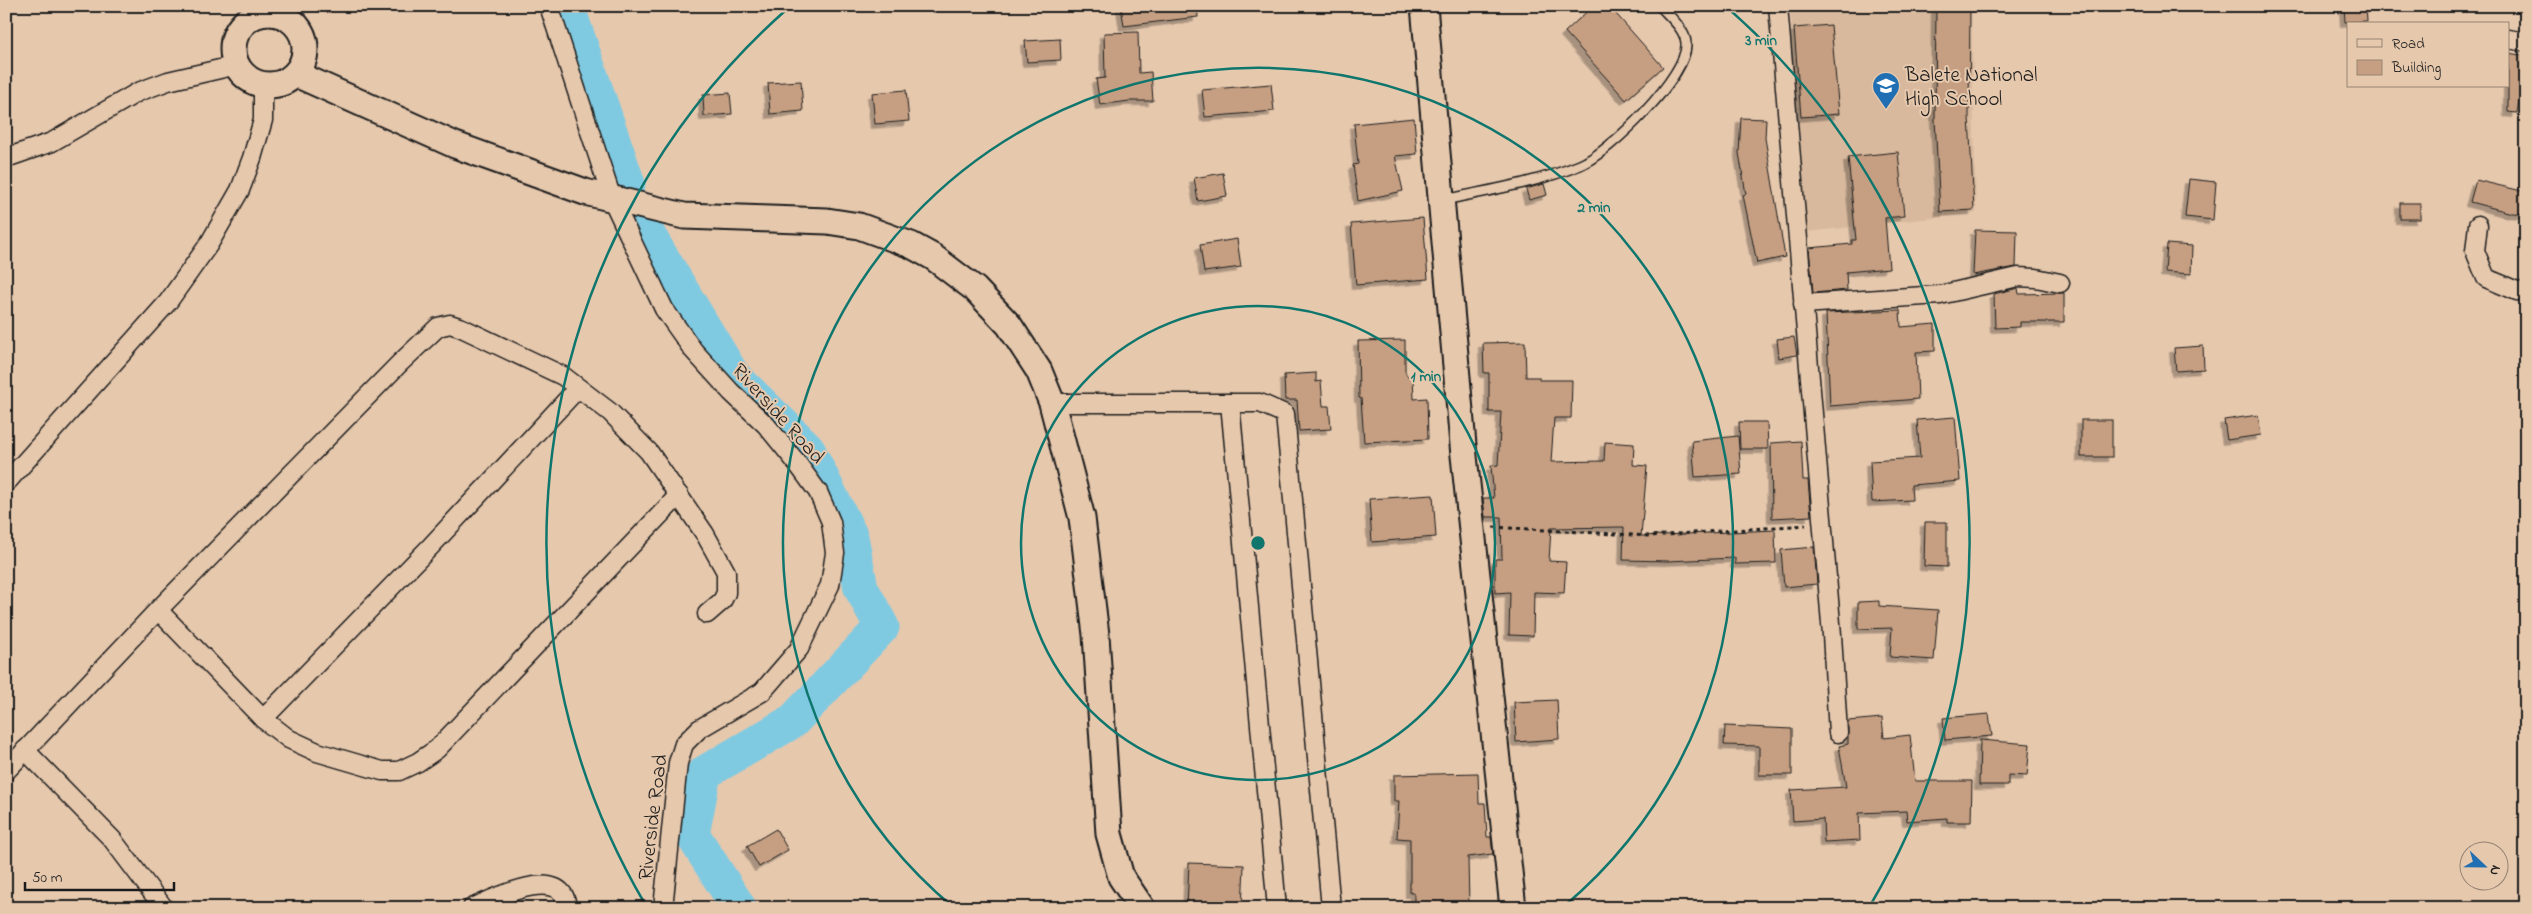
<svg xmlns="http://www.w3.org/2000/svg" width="2532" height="914" viewBox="0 0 2532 914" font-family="'Indie Flower',sans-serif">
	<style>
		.built { fill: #d8b99d }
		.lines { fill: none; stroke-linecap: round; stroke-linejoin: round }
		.river { stroke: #80cae1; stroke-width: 35 }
		.building { fill: #c69f82; stroke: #1c1c1c; filter: url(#shadow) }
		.lane-casing { stroke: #1c1c1c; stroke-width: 12 }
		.street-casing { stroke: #1c1c1c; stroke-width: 21 }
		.secondary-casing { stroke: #1c1c1c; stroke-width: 29 }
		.path { stroke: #1c1c1c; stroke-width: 3; stroke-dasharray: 4 4; stroke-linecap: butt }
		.lane { stroke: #e6c8ad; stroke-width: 9 }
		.street { stroke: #e6c8ad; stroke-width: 18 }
		.secondary { stroke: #e6c8ad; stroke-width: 25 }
		.ring { fill: none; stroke: #0f766e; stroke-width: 2.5 }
		.labels { text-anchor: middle; stroke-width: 4; stroke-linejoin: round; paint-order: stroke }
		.poi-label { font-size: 21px; fill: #1c1c1c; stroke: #e6c8ad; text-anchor: start }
		.street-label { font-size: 21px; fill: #1c1c1c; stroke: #e6c8ad }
		.centre { fill: #0f766e; stroke: #e6c8ad; stroke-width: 2.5 }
		.ring-label { font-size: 15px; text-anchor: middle; font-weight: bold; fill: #0f766e; stroke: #e6c8ad; stroke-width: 4; stroke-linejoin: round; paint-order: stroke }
	</style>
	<defs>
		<filter id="shadow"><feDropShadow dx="-4.5" dy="4.5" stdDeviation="0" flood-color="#0004"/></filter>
	</defs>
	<rect width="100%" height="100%" fill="#e6c8ad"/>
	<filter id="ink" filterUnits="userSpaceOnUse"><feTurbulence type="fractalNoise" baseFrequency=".02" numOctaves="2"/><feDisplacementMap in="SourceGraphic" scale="10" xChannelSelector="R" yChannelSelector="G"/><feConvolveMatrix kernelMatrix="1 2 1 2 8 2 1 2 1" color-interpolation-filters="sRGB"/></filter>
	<g filter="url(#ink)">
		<polygon class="built" points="1790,6 1971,6 1976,213 1807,232"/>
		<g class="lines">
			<g class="river">
				<polyline points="567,6 628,184"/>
				<polyline points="644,228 733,376 807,448 851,537 861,588 882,627 793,721 704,773 692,834 739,908"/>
			</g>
		</g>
		<g class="building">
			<polygon points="1121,6 1197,6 1198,17 1124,26"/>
			<polygon points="1593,6 1609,6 1663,67 1626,100 1565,32"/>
			<polygon points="1936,6 1970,7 1969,117 1974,210 1940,212 1935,119"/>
			<polygon points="2344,6 2366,6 2367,21 2345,22"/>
			<polygon points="1831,25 1839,114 1801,117 1794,28"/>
			<polygon points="1138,32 1139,73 1151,72 1153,101 1129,101 1100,105 1096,79 1105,78 1104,33"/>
			<polygon points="1060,39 1061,60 1027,62 1025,41"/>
			<polygon points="2508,53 2526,56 2517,113 2508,112"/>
			<polygon points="801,81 803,111 770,114 768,83"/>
			<polygon points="1271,84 1274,111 1205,117 1202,90"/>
			<polygon points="906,90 909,121 875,124 872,93"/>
			<polygon points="730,93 732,114 704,116 703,95"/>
			<polygon points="1414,118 1417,154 1395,156 1403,191 1358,201 1353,165 1358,164 1354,124"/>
			<polygon points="1741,118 1766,119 1765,138 1785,257 1757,263 1743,195 1746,194 1739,153"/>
			<polygon points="1898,152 1904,216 1885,218 1889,268 1846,272 1847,290 1813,293 1809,248 1852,244 1852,240 1856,240 1848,157"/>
			<polygon points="1223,173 1227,196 1198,201 1194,178"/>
			<polygon points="2189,179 2216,182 2213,220 2185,217"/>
			<polygon points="2476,180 2526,192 2526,214 2512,213 2470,202"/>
			<polygon points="1544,184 1547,195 1529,200 1526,189"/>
			<rect x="2400" y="203" width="20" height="16"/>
			<polygon points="1423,218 1428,279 1356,285 1351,224"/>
			<polygon points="1975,230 2017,231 2016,267 1973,275"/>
			<polygon points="1237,239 1241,267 1204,272 1200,245"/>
			<polygon points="2167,244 2192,246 2191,274 2165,272"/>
			<polygon points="2018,288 2019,294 2064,293 2064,322 2020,322 2020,327 1995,328 1994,294"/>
			<polygon points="1900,310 1901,327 1935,324 1935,351 1916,352 1918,399 1830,406 1826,313"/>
			<polygon points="1794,337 1797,355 1779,358 1777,339"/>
			<polygon points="1405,340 1405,371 1407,376 1413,376 1414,399 1427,398 1428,439 1364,442 1361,398 1359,398 1358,341"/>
			<polygon points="1525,342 1526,377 1539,377 1539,380 1572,380 1571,418 1554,418 1551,462 1604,461 1605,442 1634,444 1633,465 1647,466 1641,536 1775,530 1776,563 1735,564 1735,558 1668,561 1623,560 1624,527 1551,528 1549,561 1566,562 1564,593 1534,592 1533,636 1509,635 1510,592 1495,593 1495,559 1502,559 1501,517 1485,517 1483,498 1494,498 1491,466 1498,465 1501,412 1489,412 1489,373 1484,373 1483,343"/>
			<polygon points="2203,346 2204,369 2176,371 2174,348"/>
			<polygon points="1316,373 1316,382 1321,381 1323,406 1329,406 1331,429 1299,431 1297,400 1285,400 1284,375"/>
			<polygon points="2258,415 2261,435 2227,440 2224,420"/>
			<polygon points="1955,417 1960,481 1911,485 1912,500 1872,502 1870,461 1920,458 1917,420"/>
			<rect x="2081" y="420" width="31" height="37"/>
			<polygon points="1739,422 1767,422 1768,449 1740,449"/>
			<polygon points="1738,436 1741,474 1695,477 1692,441"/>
			<polygon points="1801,441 1803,480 1808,480 1811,516 1772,518 1771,443"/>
			<polygon points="1433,495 1436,537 1372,542 1369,499"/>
			<polygon points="1925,522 1947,522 1947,567 1924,566"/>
			<polygon points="1814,547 1817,584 1784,587 1781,550"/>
			<polygon points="1879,601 1879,606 1938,610 1934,660 1890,657 1892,628 1858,629 1858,602"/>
			<polygon points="1557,700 1559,739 1516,742 1514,702"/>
			<polygon points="1989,714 1992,736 1945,740 1943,718"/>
			<polygon points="1882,718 1884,738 1910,735 1915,781 1972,781 1971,822 1947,822 1947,818 1907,821 1906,811 1859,813 1860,840 1824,842 1823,819 1793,821 1791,790 1846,787 1839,746 1848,744 1848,721"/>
			<polygon points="1725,726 1792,729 1792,775 1759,775 1759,746 1724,745"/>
			<polygon points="1980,740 2030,744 2027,776 2008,775 2008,785 1979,785"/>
			<polygon points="1478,773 1479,803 1485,803 1487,837 1491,837 1493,854 1468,857 1469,908 1414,908 1414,893 1410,893 1410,839 1397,838 1399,801 1394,801 1394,775"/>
			<polygon points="776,829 788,850 759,867 747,846"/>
			<polygon points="1189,863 1244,865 1242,908 1187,908"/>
		</g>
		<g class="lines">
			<defs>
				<path id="lane" d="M1444,200c46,-10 92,-17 136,-35 29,-12 109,-90 106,-122 -1,-14 -17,-27 -26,-37"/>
				<g id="street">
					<polyline points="549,6 612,199 664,309 693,350 731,392 766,425 797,463 818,492 831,522 835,553 830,585 799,649 762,692 699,729 684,744 678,763 663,908"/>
					<polyline points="1778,6 1832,635 1838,733"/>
					<polyline points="2508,39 2526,42"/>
					<polyline points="6,158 52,142 138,92 168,81 237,65"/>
					<polyline points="2478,225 2475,251 2486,278 2517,291 2526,292"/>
					<polyline points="1803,304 1940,295 2018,277 2036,278 2060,283"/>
					<polyline points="1052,403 1260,403 1285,414 1331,908"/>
					<polyline points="1230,403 1277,908"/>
					<polyline points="6,483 168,302 209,244 240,190 252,158 263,120 263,85"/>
					<polyline points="158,610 263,719 289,739 317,752 382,771 399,771 418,762 437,749 679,495"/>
					<polyline points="263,719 431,546 578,388"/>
					<polyline points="25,750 112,839 164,908"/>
					<polyline points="6,771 158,610 399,364 438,327 450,324 462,328 563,376 610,412 649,452 705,534 726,572 726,593 722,601 707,614"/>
					<path d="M472,908c21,-9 92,-46 95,0"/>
				</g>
				<g id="secondary">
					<polyline points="1424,6 1464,456 1513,908"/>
					<circle cx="269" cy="49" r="36"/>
					<polyline points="296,74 455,145 585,192 684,216 827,221 859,226 911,245 933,257 975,289 1009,325 1039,371 1052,403 1082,518 1096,635 1109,834 1121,877 1142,908"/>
				</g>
			</defs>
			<use href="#lane" class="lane-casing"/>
			<use href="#street" class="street-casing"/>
			<use href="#secondary" class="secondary-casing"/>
			<polyline class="path" points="1493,527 1650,536 1806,525"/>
			<use href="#lane" class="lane"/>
			<use href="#street" class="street"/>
			<use href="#secondary" class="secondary"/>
		</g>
	</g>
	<g class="ring">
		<circle cx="1258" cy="543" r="237"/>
		<path d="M953 907A475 475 0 1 1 1563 907"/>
		<path d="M645 904A712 712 0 0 1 786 10M1730 10A712 712 0 0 1 1871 904"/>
	</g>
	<defs>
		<symbol id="school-pin" viewBox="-11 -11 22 30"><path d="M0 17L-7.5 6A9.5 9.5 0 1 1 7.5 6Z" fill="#1f6fb2" stroke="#e6c8ad"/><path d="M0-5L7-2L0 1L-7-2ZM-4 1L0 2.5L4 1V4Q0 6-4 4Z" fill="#fff"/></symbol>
	</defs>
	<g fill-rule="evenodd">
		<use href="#school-pin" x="1870" y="70" width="32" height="43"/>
	</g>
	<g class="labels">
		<g class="poi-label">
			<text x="1905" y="81">Balete National<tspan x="1905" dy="24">High School</tspan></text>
		</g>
		<g class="street-label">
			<text transform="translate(779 413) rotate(48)" y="7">Riverside Road</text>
			<text transform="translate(652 817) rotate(-83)" y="7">Riverside Road</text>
		</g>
	</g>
	<circle cx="1258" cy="543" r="8" class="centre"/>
	<g class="ring-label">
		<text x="1761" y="45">3 min</text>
		<text x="1594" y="212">2 min</text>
		<text x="1426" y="381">1 min</text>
	</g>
	<rect width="2532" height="914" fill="none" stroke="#e6c8ad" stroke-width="25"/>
	<rect x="12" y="12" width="2507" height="889" fill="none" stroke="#1c1c1c" stroke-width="2" filter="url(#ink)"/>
	<rect x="2347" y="22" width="162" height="65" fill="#e6c8ad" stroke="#958373"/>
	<rect x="2357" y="39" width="25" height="8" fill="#e6c8ad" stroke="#958373"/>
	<text x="2392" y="48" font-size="15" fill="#1c1c1c">Road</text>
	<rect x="2357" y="60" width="25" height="15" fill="#c69f82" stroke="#958373"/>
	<text x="2392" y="72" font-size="15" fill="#1c1c1c">Building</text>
	<g transform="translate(2484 866) rotate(112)"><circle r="24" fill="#e6c8ad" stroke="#958373"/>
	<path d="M0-4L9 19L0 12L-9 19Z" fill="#1f6fb2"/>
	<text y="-8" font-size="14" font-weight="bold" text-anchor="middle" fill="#1c1c1c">N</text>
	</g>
	<path d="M25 882v8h149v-8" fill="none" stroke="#1c1c1c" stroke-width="2.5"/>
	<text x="32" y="882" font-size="15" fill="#1c1c1c" stroke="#e6c8ad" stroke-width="4" paint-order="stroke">50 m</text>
</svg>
